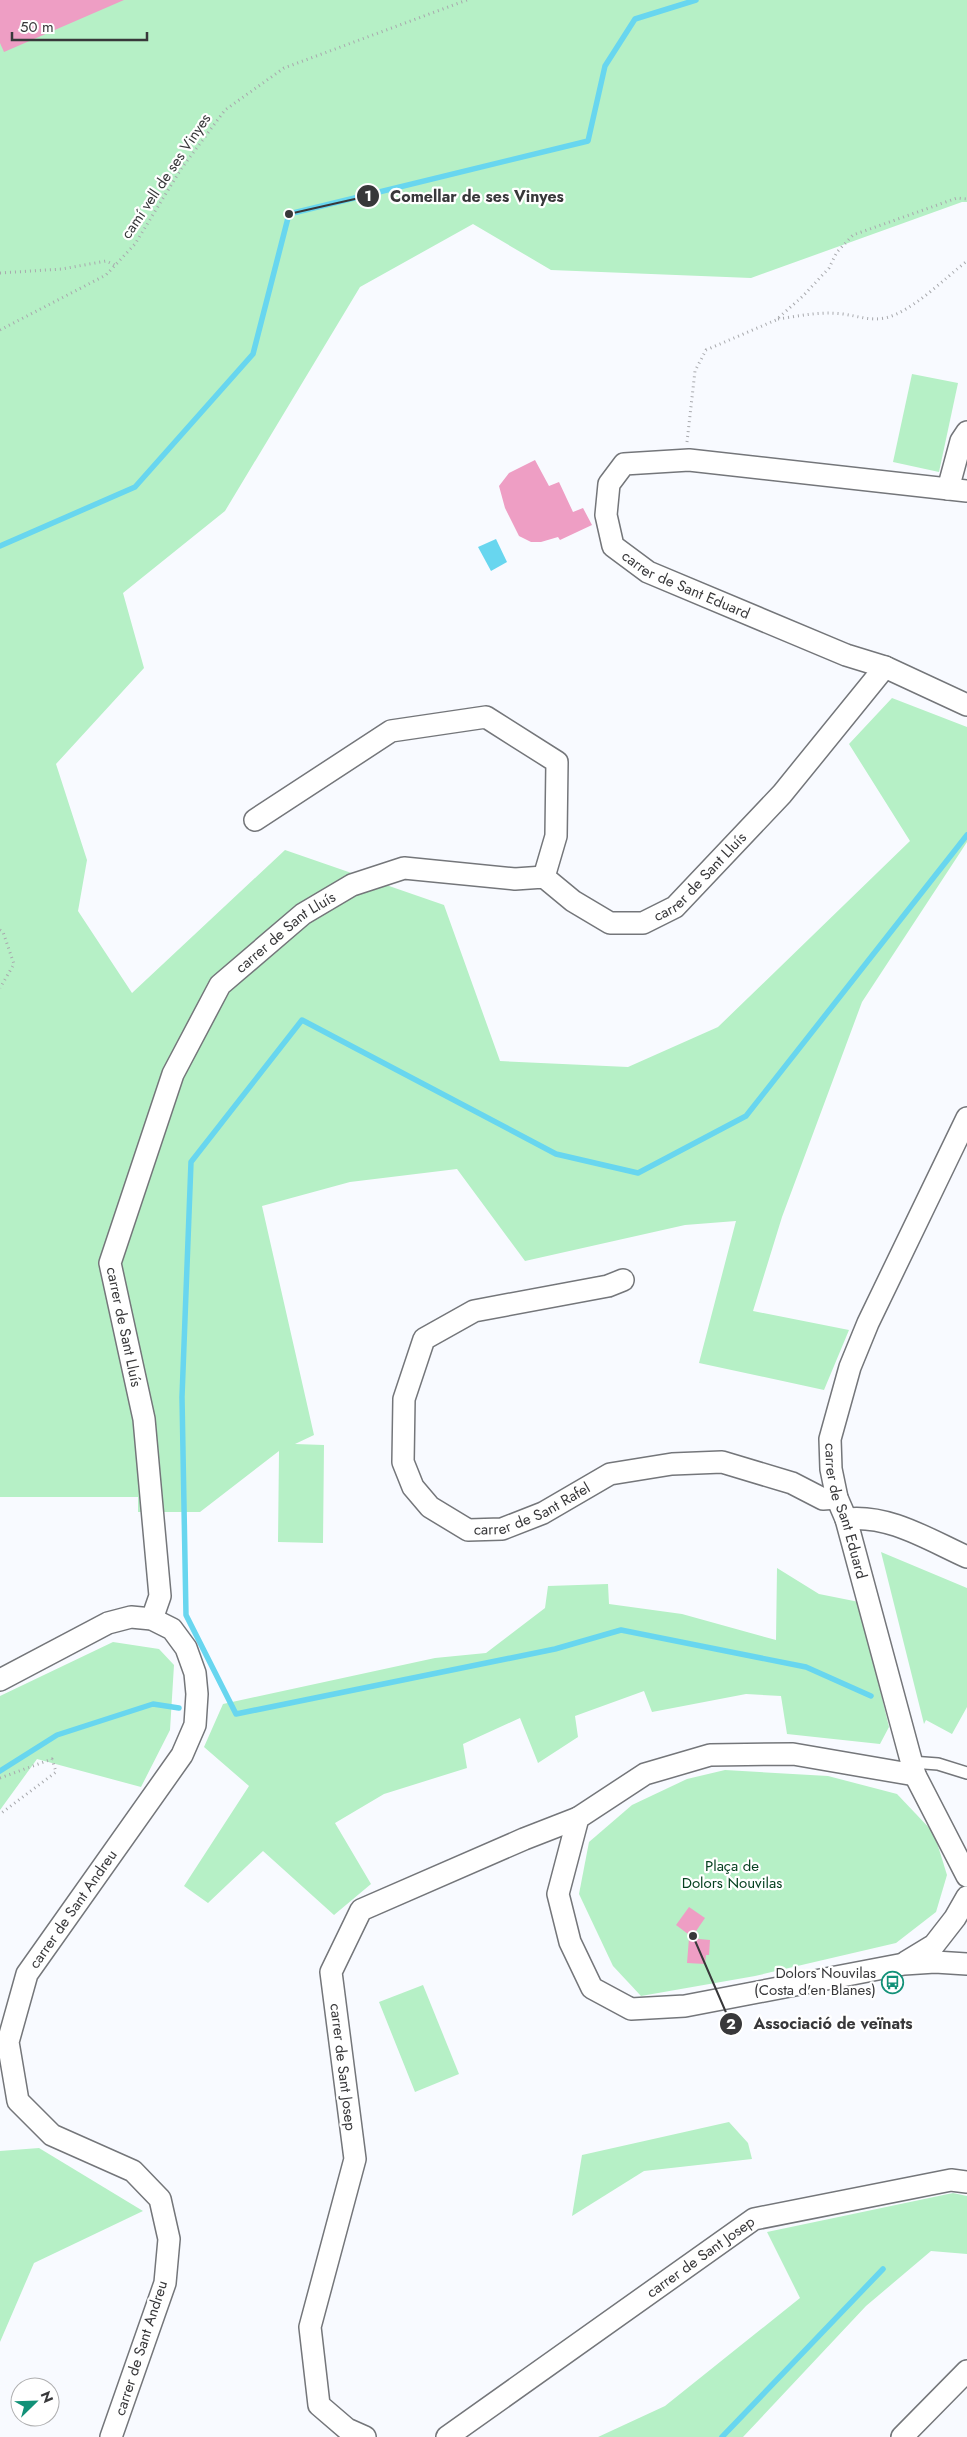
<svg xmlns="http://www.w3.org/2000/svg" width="967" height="2437" viewBox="0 0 967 2437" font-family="Jost,sans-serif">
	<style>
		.green { fill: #b6f0c6 }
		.water { fill: #68d6ef }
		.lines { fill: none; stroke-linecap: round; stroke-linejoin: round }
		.stream { stroke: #68d6ef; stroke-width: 5.5 }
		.building { fill: #ee9ec4 }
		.service-casing { stroke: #74767a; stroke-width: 14 }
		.minor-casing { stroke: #74767a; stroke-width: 24 }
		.path { stroke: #a8a9ad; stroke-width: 3; stroke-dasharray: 1 4; stroke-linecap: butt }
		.service { stroke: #fff; stroke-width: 11 }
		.minor { stroke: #fff; stroke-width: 21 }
		.labels { text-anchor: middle; stroke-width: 4.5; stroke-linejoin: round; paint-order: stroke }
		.street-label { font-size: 15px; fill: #38383a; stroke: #fff }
		.park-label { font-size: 15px; fill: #064120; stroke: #fff }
		.poi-label { font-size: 15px; fill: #38383a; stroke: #fff; text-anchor: end }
		.leader { fill: none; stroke: #38383a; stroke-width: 2 }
		.callout-dot { fill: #38383a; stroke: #fff; stroke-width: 2 }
		.mark-label { font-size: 15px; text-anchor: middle; font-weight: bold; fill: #fff }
		.callout-label { font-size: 16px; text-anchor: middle; font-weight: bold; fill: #38383a; stroke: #fff; stroke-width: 4.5; stroke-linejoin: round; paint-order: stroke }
	</style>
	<rect width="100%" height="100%" fill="#f8faff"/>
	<g class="green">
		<polygon points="0,0 967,0 967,202 962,202 751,278 551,270 473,224 360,287 225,511 123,593 144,668 56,764 87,860 78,911 132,993 285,850 444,905 500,1061 628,1067 718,1027 910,841 849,744 892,698 967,727 967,842 862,1002 782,1217 753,1311 849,1330 824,1390 699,1363 736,1221 685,1225 525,1261 457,1169 350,1182 262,1206 314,1435 295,1444 324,1445 323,1543 278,1542 279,1451 200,1512 138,1512 138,1497 0,1497"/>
		<polygon points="912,374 958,383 939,472 893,462"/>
		<polygon points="881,1552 967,1588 967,1707 952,1734 926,1720 924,1724"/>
		<polygon points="777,1568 819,1594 859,1602 889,1727 880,1744 787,1734 781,1696 746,1694 652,1712 644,1691 575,1716 578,1737 538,1763 520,1718 463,1744 467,1768 384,1794 335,1823 371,1884 334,1915 263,1851 208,1903 184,1886 249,1786 204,1747 223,1704 435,1658 486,1653 545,1608 548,1586 608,1584 609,1604 682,1614 776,1640"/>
		<polygon points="113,1642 159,1649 174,1665 170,1730 141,1787 37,1759 0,1810 0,1696"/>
		<polygon points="725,1770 828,1776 897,1794 934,1833 947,1875 936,1912 896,1943 755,1976 641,1996 613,1966 579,1894 589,1842 632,1805 687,1779"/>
		<polygon points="423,1985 459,2074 415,2092 379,2002"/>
		<polygon points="729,2122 748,2143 752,2159 644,2171 572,2216 582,2155"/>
		<polygon points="39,2148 143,2211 34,2263 0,2342 0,2151"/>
		<polygon points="953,2193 967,2196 967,2254 931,2251 866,2306 743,2437 598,2437 665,2406 800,2298 767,2232"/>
	</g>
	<polygon class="water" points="496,539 507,562 491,571 478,547"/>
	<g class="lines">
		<g class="stream">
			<polyline points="0,546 135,487 253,354 289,214 588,141 605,66 635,19 696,0"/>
			<polyline points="871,1696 806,1667 621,1630 555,1649 236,1714 186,1615 182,1397 191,1162 302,1020 556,1154 638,1173 746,1116 967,835"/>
			<polyline points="0,1771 57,1735 153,1704 179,1708"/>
			<polyline points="722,2437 883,2269"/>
		</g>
	</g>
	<g class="building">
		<polygon points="0,0 124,0 4,52 0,43"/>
		<polygon points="535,460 549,486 559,482 573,512 583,508 592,525 560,540 558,537 541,542 531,542 519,536 505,508 499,486 509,473"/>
		<polygon points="689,1907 705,1918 692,1937 676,1925"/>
		<polygon points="689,1938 710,1940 709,1955 706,1955 705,1964 687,1963"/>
	</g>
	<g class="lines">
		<defs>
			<polyline id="service" points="911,1762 938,1764 967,1773"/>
			<g id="minor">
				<polyline points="948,489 961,441 967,432"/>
				<path id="s1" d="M967,491l-278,-31 -65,4 -15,20 -3,31 7,31 35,26 198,83 39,12 82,38"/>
				<polyline points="255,820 391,731 486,717 557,762 556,836 544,877"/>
				<path id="s2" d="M967,1118l-99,205 -18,44 -20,72 1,30 6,29 9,21 69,256 52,101"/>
				<path id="s3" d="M623,1280l-15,6 -134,25 -50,28 -20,60 -1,63 10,25 17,20 38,23 34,-1 41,-16 67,-39 62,-10 50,-2 70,21 31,16 14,-1"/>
				<path d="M846,1519c43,-5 83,21 121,38"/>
				<path id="s4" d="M152,1619l8,-23 -16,-177 -34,-156 63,-189 47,-89 83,-71 49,-29 52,-17 111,11 29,-2 29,24 37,22h33l32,-16 107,-113 103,-127"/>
				<polyline points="0,1680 108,1623 131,1617 152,1619 172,1629 186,1648 195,1673 197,1694 195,1725 182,1755 27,1974 8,2042 18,2101 52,2135 133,2171 160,2199 169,2239 165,2283 111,2437"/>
				<polyline points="915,1775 793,1754 710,1755 645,1774 578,1818 558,1894 570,1942 592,1988 631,2009 685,2006 904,1964 935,1962 967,1964"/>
				<polyline points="906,1962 934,1945 955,1918 967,1897"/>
				<polyline points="365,2437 347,2429 319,2405 310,2327 355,2159 331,1972 361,1910 524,1839 578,1818"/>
				<path id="s5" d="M447,2437l307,-218 197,-39 16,2"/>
				<polyline points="902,2437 967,2371"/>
			</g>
		</defs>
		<use href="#service" class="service-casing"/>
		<use href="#minor" class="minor-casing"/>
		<g class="path">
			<polyline points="0,273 62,269 106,261 115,265"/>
			<path d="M778,319c22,-3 42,-8 65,-5 15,2 26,7 42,4 27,-6 60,-40 82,-57"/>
			<polyline points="0,330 106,275 135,244 181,169 225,110 284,68 467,0"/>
			<polyline points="687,442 695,371 706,350 776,320 803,296 829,268 837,252 853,235 957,198 967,199"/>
			<polyline points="0,930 3,932 14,964 0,988"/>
			<polyline points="0,1778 52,1759 56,1772 0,1814"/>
		</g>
		<use href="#service" class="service"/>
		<use href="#minor" class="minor"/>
	</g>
	<defs>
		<symbol id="bus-ring" viewBox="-11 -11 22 22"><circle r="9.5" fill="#fff" stroke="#129178" stroke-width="1.5"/><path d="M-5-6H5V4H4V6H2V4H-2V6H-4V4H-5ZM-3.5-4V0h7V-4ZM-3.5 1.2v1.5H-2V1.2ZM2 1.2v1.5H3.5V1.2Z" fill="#129178"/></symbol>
	</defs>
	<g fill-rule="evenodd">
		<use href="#bus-ring" x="880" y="1970" width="25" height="25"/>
	</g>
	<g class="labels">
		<g class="street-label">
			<text transform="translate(166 176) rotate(-56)" y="5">camí vell de ses Vinyes</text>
			<text dy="5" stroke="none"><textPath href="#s1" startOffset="516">carrer de Sant Eduard</textPath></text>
			<text dy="5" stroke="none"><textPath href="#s4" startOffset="1211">carrer de Sant Lluís</textPath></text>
			<text dy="5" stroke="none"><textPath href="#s4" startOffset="746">carrer de Sant Lluís</textPath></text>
			<text transform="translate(124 1327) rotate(78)" y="5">carrer de Sant Lluís</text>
			<text dy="5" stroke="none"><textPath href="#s3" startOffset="502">carrer de Sant Rafel</textPath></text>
			<text dy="5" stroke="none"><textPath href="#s2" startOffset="424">carrer de Sant Eduard</textPath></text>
			<text transform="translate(73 1909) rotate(-55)" y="5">carrer de Sant Andreu</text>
			<text transform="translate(343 2067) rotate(83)" y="5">carrer de Sant Josep</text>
			<text dy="5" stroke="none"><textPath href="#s5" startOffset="311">carrer de Sant Josep</textPath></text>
			<text transform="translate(141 2348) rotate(-72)" y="5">carrer de Sant Andreu</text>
		</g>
		<g class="park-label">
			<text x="732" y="1871">Plaça de<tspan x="732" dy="17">Dolors Nouvilas</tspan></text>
		</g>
		<g class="poi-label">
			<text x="876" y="1978">Dolors Nouvilas<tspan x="876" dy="17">(Costa d'en Blanes)</tspan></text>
		</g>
	</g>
	<path class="leader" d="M289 214L368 196M693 1936L731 2024"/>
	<g class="callout-dot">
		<circle cx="289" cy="214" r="5"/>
		<circle cx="693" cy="1936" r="5"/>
		<circle cx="368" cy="196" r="12"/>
		<circle cx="731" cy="2024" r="12"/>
	</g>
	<g class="mark-label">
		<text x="368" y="201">1</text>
		<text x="731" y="2029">2</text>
	</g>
	<g class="callout-label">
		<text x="477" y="202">Comellar de ses Vinyes</text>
		<text x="833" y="2029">Associació de veïnats</text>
	</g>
	<g transform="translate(35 2402) rotate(67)"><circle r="24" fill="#ffffff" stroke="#afafb0"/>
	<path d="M0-4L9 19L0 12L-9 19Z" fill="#129178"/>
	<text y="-8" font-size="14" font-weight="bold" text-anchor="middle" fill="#38383a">N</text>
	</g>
	<path d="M12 32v8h135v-8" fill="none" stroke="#38383a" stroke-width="2.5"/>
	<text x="20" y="32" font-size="15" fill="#38383a" stroke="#ffffff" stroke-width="4" paint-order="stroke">50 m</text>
</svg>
